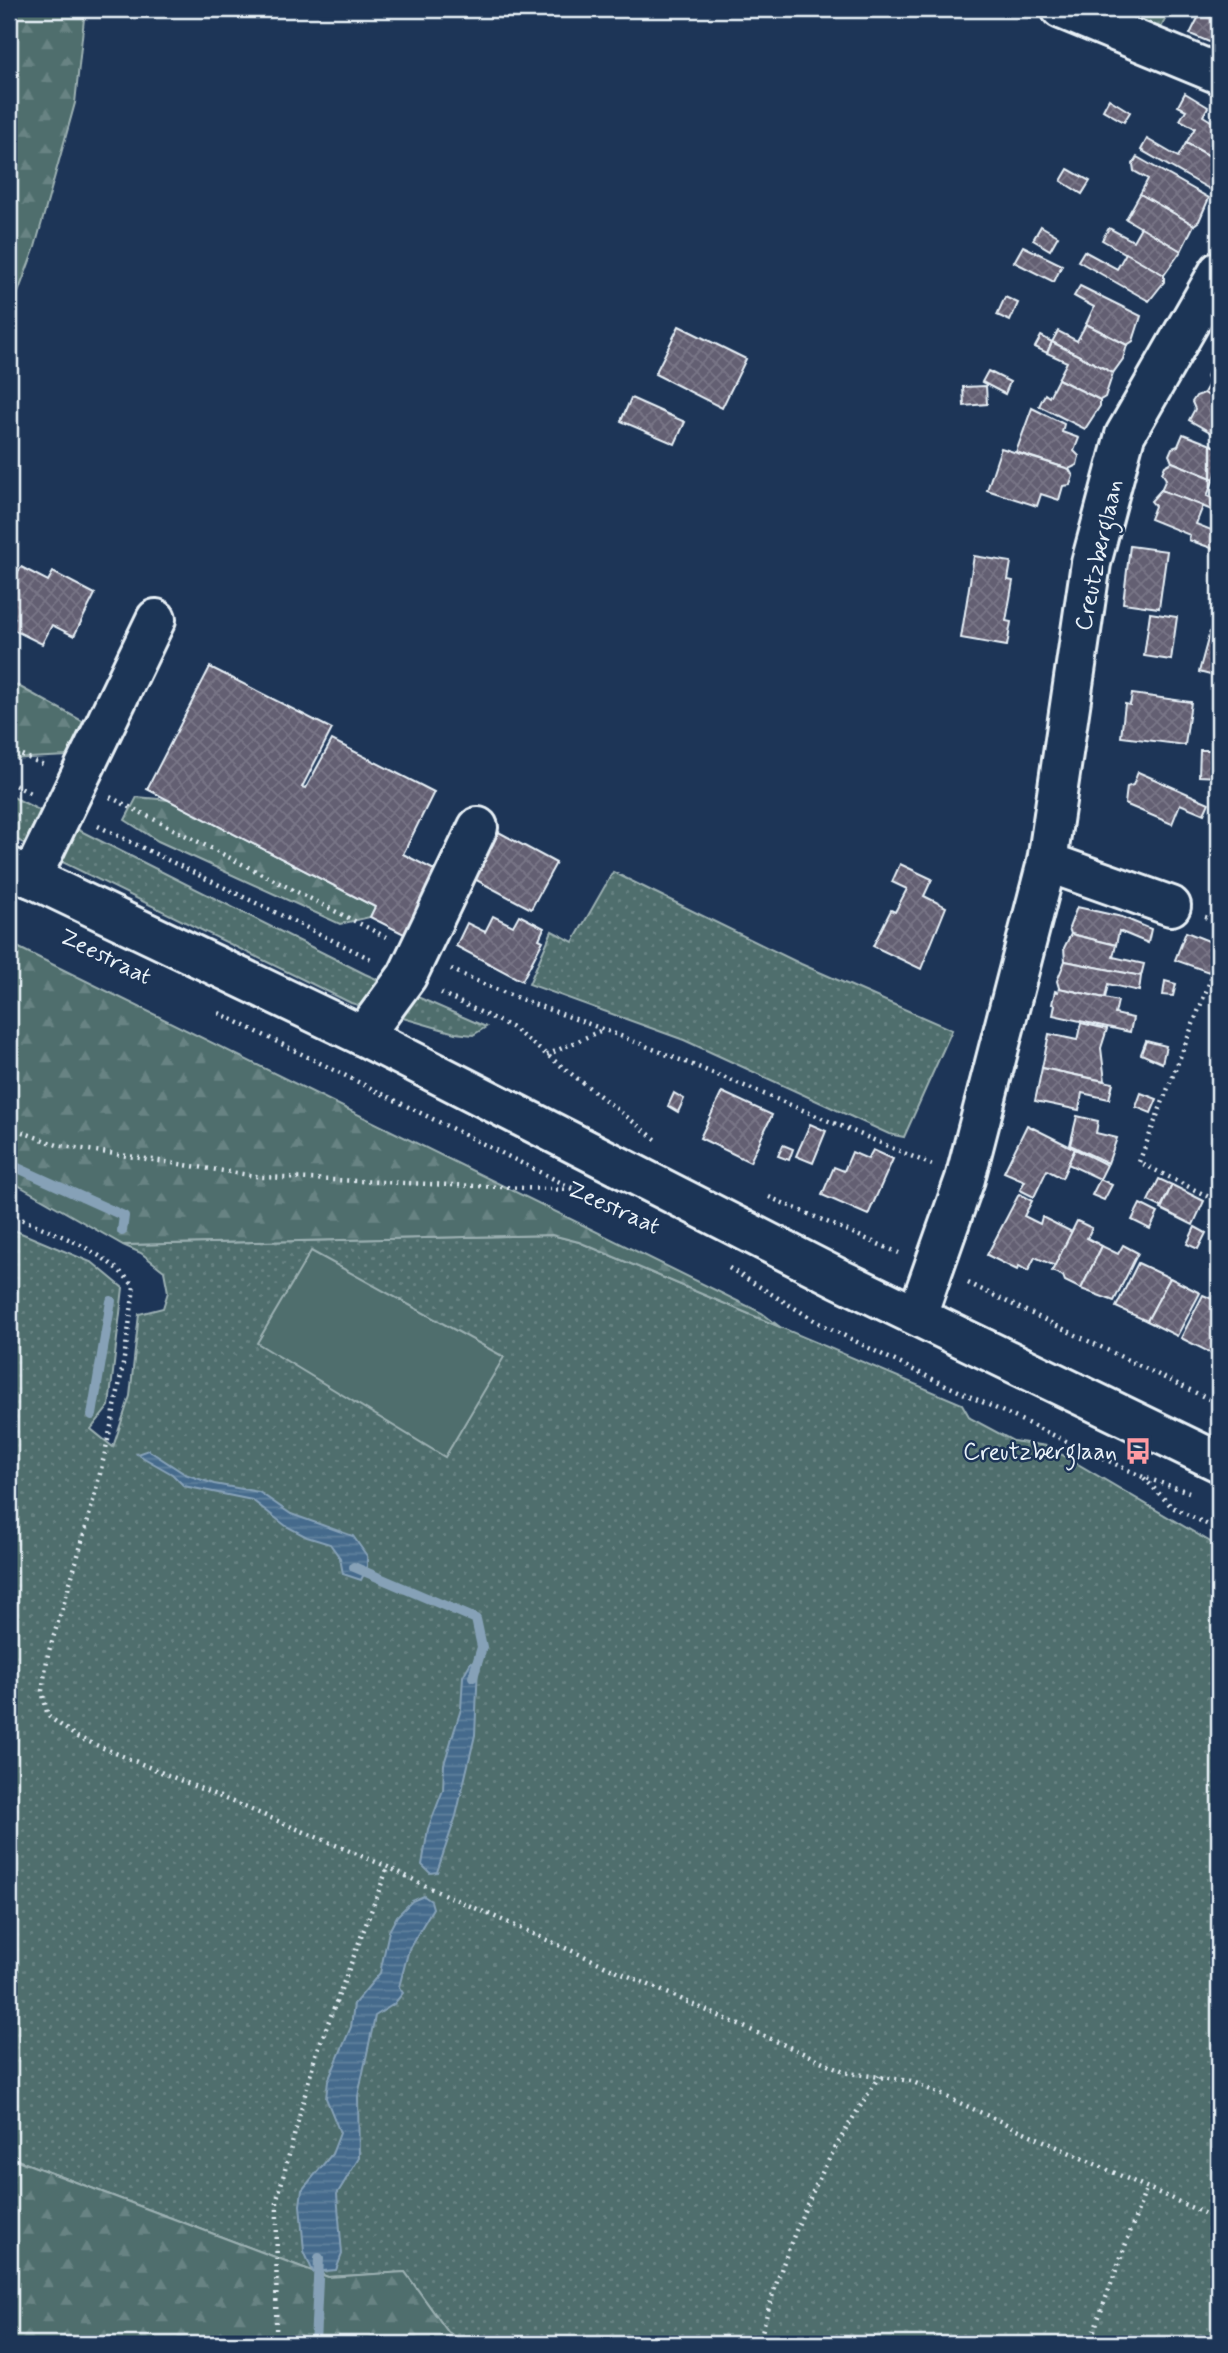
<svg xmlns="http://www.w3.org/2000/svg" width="1228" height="2353" viewBox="0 0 1228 2353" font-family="Mynerve,sans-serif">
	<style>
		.grass { fill: url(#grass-dots); stroke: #9cb0b2; stroke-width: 2 }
		.forest { fill: url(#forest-firs); stroke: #9cb0b2; stroke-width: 2 }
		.pitch { fill: #4f6e6d; stroke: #9cb0b2; stroke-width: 2 }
		.water { fill: url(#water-rules); stroke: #86a1b7; stroke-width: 2 }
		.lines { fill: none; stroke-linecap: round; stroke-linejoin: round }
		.stream { stroke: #86a1b7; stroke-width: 10 }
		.building { fill: url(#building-cross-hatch); stroke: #e8f1f8; stroke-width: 2 }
		.minor-casing { stroke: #e8f1f8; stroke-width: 44 }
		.major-casing { stroke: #e8f1f8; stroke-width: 44 }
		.path { stroke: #e8f1f8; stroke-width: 4.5; stroke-dasharray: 2 5; stroke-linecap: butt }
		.minor { stroke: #1d3557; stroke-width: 38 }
		.major { stroke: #1d3557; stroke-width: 38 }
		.labels { text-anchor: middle; stroke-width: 5; stroke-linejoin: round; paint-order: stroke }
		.street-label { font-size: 24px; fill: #e8f1f8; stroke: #1d3557 }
		.poi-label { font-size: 24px; fill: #e8f1f8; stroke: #1d3557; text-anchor: end }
	</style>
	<defs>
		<pattern id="grass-dots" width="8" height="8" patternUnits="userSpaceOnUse" patternTransform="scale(1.75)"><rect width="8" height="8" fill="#4f6e6d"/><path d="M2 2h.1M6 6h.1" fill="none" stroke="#688383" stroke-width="1.8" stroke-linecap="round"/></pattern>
		<pattern id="forest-firs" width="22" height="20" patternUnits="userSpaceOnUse" patternTransform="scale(1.75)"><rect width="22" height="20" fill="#4f6e6d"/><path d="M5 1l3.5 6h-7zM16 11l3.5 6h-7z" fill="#688383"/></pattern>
		<pattern id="water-rules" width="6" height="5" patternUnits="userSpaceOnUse" patternTransform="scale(1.75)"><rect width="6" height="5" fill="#456b8c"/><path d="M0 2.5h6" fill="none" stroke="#60819d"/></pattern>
		<pattern id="building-cross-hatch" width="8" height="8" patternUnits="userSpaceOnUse" patternTransform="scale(1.75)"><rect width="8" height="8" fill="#635e72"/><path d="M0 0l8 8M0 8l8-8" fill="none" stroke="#797687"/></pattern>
	</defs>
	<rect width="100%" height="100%" fill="#1d3557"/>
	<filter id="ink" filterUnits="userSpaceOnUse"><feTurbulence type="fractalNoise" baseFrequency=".0143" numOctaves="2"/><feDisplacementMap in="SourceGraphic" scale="14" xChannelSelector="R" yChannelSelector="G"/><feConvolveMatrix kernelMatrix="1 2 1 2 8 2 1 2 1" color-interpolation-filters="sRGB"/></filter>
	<g filter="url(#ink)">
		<g class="grass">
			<polygon points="1104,9 1170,9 1160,30"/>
			<polygon points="9,795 365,974 486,1027 473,1035 455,1033 351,1003 9,836"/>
			<polygon points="613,872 801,964 952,1030 904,1137 889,1134 684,1040 529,984 552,931 573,942"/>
			<polygon points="9,1228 93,1263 123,1288 109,1406 91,1429 113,1447 130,1396 139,1314 163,1308 168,1292 164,1271 141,1253 123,1245 552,1235 579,1242 962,1404 970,1418 1013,1441 1047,1446 1219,1547 1219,2344 466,2344 448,2332 405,2272 328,2277 9,2157"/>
		</g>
		<g class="forest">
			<polygon points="9,9 85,9 75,103 35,247 9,317"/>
			<polygon points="9,681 84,722 68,756 9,759"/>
			<polygon points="137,797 169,800 375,907 370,917 340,924 158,841 125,820"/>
			<polygon points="9,943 762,1313 780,1327 579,1242 552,1235 123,1245 9,1180"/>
			<polygon points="9,2157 328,2277 405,2272 448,2332 466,2344 9,2344"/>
		</g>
		<polygon class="pitch" points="311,1251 504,1357 445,1457 257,1343"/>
		<g class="water">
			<polygon points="148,1450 185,1474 214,1484 259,1492 291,1514 353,1536 367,1556 367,1568 361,1580 343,1574 340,1558 330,1544 307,1537 286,1526 252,1500 184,1486 172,1474 137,1454"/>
			<polygon points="471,1662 478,1665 475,1735 456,1816 437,1872 430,1873 422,1865 428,1829 443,1790 444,1764 461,1709 463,1676"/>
			<polygon points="424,1896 431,1901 433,1908 409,1949 399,1987 403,1993 394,2004 375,2016 358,2096 359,2158 337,2194 342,2254 336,2270 313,2272 304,2251 300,2205 302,2190 332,2154 340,2133 326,2098 328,2081 351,2027 354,2004 380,1973 389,1931 397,1916 412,1901"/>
		</g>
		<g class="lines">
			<g class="stream">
				<polyline points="9,1164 124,1216 122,1231"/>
				<polyline points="92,1415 111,1301"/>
				<polyline points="354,1567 476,1619 482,1647 473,1677"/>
				<polyline points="315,2344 319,2258"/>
			</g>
		</g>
		<g class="building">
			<polygon points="1201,12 1219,22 1219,46 1190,34"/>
			<polygon points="1185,93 1208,107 1203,116 1219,126 1219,161 1186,143 1195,128 1180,120 1186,110 1178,106"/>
			<polygon points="1109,99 1130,112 1124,122 1103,110"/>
			<polygon points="1147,139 1178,157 1186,143 1219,161 1219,181 1213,191 1141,150"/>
			<polygon points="1137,157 1209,198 1199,221 1194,225 1140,194 1148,179 1134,171 1133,164"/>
			<polygon points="1068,169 1090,181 1082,194 1061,181"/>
			<polygon points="1140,194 1194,225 1181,251 1126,219"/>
			<polygon points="1041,226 1058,236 1050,250 1033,240"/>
			<polygon points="1141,227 1181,251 1164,275 1102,240 1109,228 1133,241"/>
			<polygon points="1023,246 1062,265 1054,282 1014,262"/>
			<polygon points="1084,251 1117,269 1126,253 1164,275 1164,282 1149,301 1078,261"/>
			<polygon points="1080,286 1141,316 1133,341 1127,345 1086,324 1094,307 1074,296"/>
			<polygon points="1005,297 1018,303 1010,321 997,315"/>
			<polygon points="1086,324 1127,345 1123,359 1113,373 1052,342 1058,331 1077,341"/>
			<polygon points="679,326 746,359 722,408 655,374"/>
			<polygon points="1041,336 1052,342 1047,353 1035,347"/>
			<polygon points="1052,342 1113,373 1105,397 1100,400 1058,379 1067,362 1047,353"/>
			<polygon points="1218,367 1219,368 1219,402 1204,393 1210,382 1207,376 1210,370"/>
			<polygon points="988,371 1010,382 1005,394 982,382"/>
			<polygon points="1058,379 1100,400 1100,406 1085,429 1039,406 1045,394 1049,397"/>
			<polygon points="986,386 987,404 964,406 963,387"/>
			<polygon points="1204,393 1219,402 1219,437 1189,420 1195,409 1192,402 1196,396"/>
			<polygon points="631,398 685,422 675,444 621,421"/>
			<polygon points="1032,408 1064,424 1062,432 1079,438 1074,451 1079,456 1077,465 1069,469 1016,452"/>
			<polygon points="1183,434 1219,448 1219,464 1214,479 1172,462 1169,455 1172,448 1178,446"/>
			<polygon points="1001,448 1069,469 1073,476 1070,485 1063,486 1059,500 1041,494 1037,506 987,490"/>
			<polygon points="1172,462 1214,479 1207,496 1219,501 1217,512 1161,490 1166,479 1162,473 1165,466"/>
			<polygon points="1161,490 1203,506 1196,524 1219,533 1214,549 1189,540 1190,535 1150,519 1155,506 1151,501"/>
			<polygon points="1130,546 1167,551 1159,608 1123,603"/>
			<polygon points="974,556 1011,562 1008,580 1013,581 1006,621 1011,622 1007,646 961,638"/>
			<polygon points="21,567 48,581 53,572 95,594 74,636 52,625 42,644 10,628 15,618 9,615 9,579 11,576 15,578"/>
			<polygon points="1150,613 1177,617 1171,660 1144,656"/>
			<polygon points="1212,624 1219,627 1219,657 1214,676 1199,672"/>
			<polygon points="210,667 332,729 302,787 306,788 332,740 434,792 403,854 446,876 414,939 370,917 375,907 147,789"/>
			<polygon points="1132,694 1191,702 1185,745 1121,737 1125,704 1130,705"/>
			<polygon points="1200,750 1219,750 1219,777 1199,776"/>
			<polygon points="1138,772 1209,803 1204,814 1180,804 1172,824 1125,804 1127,787 1133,785"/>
			<polygon points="493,829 556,863 531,909 469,876"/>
			<polygon points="900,864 932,879 924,896 946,907 921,969 873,946 891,910 895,912 907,889 892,882"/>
			<polygon points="1077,907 1122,917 1151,929 1148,943 1119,931 1116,945 1071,934 1069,928"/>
			<polygon points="519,915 544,928 539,939 543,941 522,981 456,946 467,923 485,932 493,916 513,926"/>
			<polygon points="1186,932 1219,945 1209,972 1175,960"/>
			<polygon points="1071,934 1116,945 1113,957 1144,964 1141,976 1065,961 1064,948"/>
			<polygon points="1065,961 1141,976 1139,991 1108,984 1105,998 1059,988 1057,981"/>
			<polygon points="1165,981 1176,984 1173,996 1163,995"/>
			<polygon points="1059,988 1118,1001 1115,1014 1133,1018 1130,1032 1053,1015 1055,1005 1052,1004 1055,991 1058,992"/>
			<polygon points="1081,1023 1107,1029 1101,1048 1105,1081 1042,1068 1049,1034 1077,1040"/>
			<polygon points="1146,1041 1166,1046 1162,1063 1141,1054"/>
			<polygon points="1042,1068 1113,1083 1109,1099 1082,1093 1079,1110 1035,1101"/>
			<polygon points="722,1092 772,1115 750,1162 700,1138"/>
			<polygon points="674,1093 684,1099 678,1112 668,1106"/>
			<polygon points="1141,1093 1157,1099 1151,1113 1136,1107"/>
			<polygon points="1077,1116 1098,1121 1096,1133 1117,1138 1108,1163 1070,1145"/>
			<polygon points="810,1124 826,1131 813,1163 796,1156"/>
			<polygon points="1027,1125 1075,1149 1062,1178 1047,1170 1034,1197 1020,1190 1025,1181 1004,1172"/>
			<polygon points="783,1145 793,1149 789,1160 778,1156"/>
			<polygon points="1075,1149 1107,1165 1100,1179 1068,1164"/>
			<polygon points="873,1150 893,1159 868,1215 822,1195 834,1167 844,1171 852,1152 868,1159"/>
			<polygon points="1100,1179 1112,1185 1104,1200 1092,1195"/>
			<polygon points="1159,1179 1172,1185 1161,1207 1148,1201"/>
			<polygon points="1172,1185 1204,1201 1193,1225 1161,1209"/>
			<polygon points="1019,1194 1032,1201 1024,1216 1040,1224 1042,1217 1072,1232 1055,1266 1035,1257 1028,1271 1019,1266 1017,1270 987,1255"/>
			<polygon points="1140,1204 1158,1213 1150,1229 1132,1220"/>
			<polygon points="1077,1221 1092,1228 1087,1238 1102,1246 1081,1289 1065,1281 1063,1276 1052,1271"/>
			<polygon points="1195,1227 1206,1233 1198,1249 1187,1244"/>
			<polygon points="1123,1245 1138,1253 1114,1301 1081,1289 1102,1246 1118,1254"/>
			<polygon points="1138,1263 1170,1278 1147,1321 1116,1307"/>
			<polygon points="1170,1278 1200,1293 1177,1336 1147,1321"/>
			<polygon points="1203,1295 1219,1302 1219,1337 1211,1353 1181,1338"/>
		</g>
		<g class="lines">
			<defs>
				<g id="minor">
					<polyline points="1061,9 1219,74"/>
					<polyline points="1047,862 1171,906"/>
					<polyline points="31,878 156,619"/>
					<polyline points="363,1036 407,976 478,827"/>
					<polyline points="917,1315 965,1179 1047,862 1091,563 1125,435 1219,271"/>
				</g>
				<polyline id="major" points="9,867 363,1036 840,1279 1219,1462"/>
			</defs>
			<use href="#minor" class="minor-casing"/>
			<use href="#major" class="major-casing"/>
			<g class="path">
				<polyline points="9,749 46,766"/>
				<polyline points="9,782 30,793"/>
				<polyline points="110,797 386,937"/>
				<polyline points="98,826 373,960"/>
				<polyline points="1205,917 1219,921"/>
				<polyline points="1219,958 1139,1162 1219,1202"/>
				<path d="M451,969c54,27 111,44 167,66 106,42 210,85 314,130"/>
				<polyline points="441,993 511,1027 658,1141"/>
				<polyline points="219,1013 578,1191"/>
				<polyline points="547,1055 602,1030"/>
				<polyline points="9,1127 57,1145 262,1177 572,1190"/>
				<polyline points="769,1197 899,1253"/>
				<path d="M9,1214c45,19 93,34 125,72 -14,128 -47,245 -86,368l-6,37 6,25 29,21 311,130 44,22 416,184 63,8 308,139"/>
				<polyline points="729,1268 819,1323 905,1366 1143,1477 1189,1492"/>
				<polyline points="968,1283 1219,1404"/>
				<polyline points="1144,1478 1172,1507 1219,1530"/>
				<polyline points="276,2344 277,2200 315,2057 388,1867"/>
				<path d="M759,2344c16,-66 46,-145 81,-204 12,-22 26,-42 39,-64"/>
				<polyline points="1089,2344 1146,2189"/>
			</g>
			<use href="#minor" class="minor"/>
			<use href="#major" class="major"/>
		</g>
	</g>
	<defs>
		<symbol id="bus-bare" viewBox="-9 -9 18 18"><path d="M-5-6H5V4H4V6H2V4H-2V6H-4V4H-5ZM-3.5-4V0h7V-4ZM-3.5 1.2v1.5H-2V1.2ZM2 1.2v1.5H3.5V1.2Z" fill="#ff9aa2" stroke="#1d3557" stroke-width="2.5" paint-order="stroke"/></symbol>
	</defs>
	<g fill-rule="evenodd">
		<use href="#bus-bare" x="1119" y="1432" width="38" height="38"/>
	</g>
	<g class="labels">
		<g class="street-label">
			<text transform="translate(1098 555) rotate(-78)" y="8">Creutzberglaan</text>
			<text transform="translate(106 956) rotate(26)" y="8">Zeestraat</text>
			<text transform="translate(614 1207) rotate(24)" y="8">Zeestraat</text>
		</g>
		<g class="poi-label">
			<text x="1117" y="1459">Creutzberglaan</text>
		</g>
	</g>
	<rect width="1228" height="2353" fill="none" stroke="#1d3557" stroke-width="35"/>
	<rect x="18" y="18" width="1193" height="2318" fill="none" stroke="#e8f1f8" stroke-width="2.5" filter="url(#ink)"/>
</svg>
